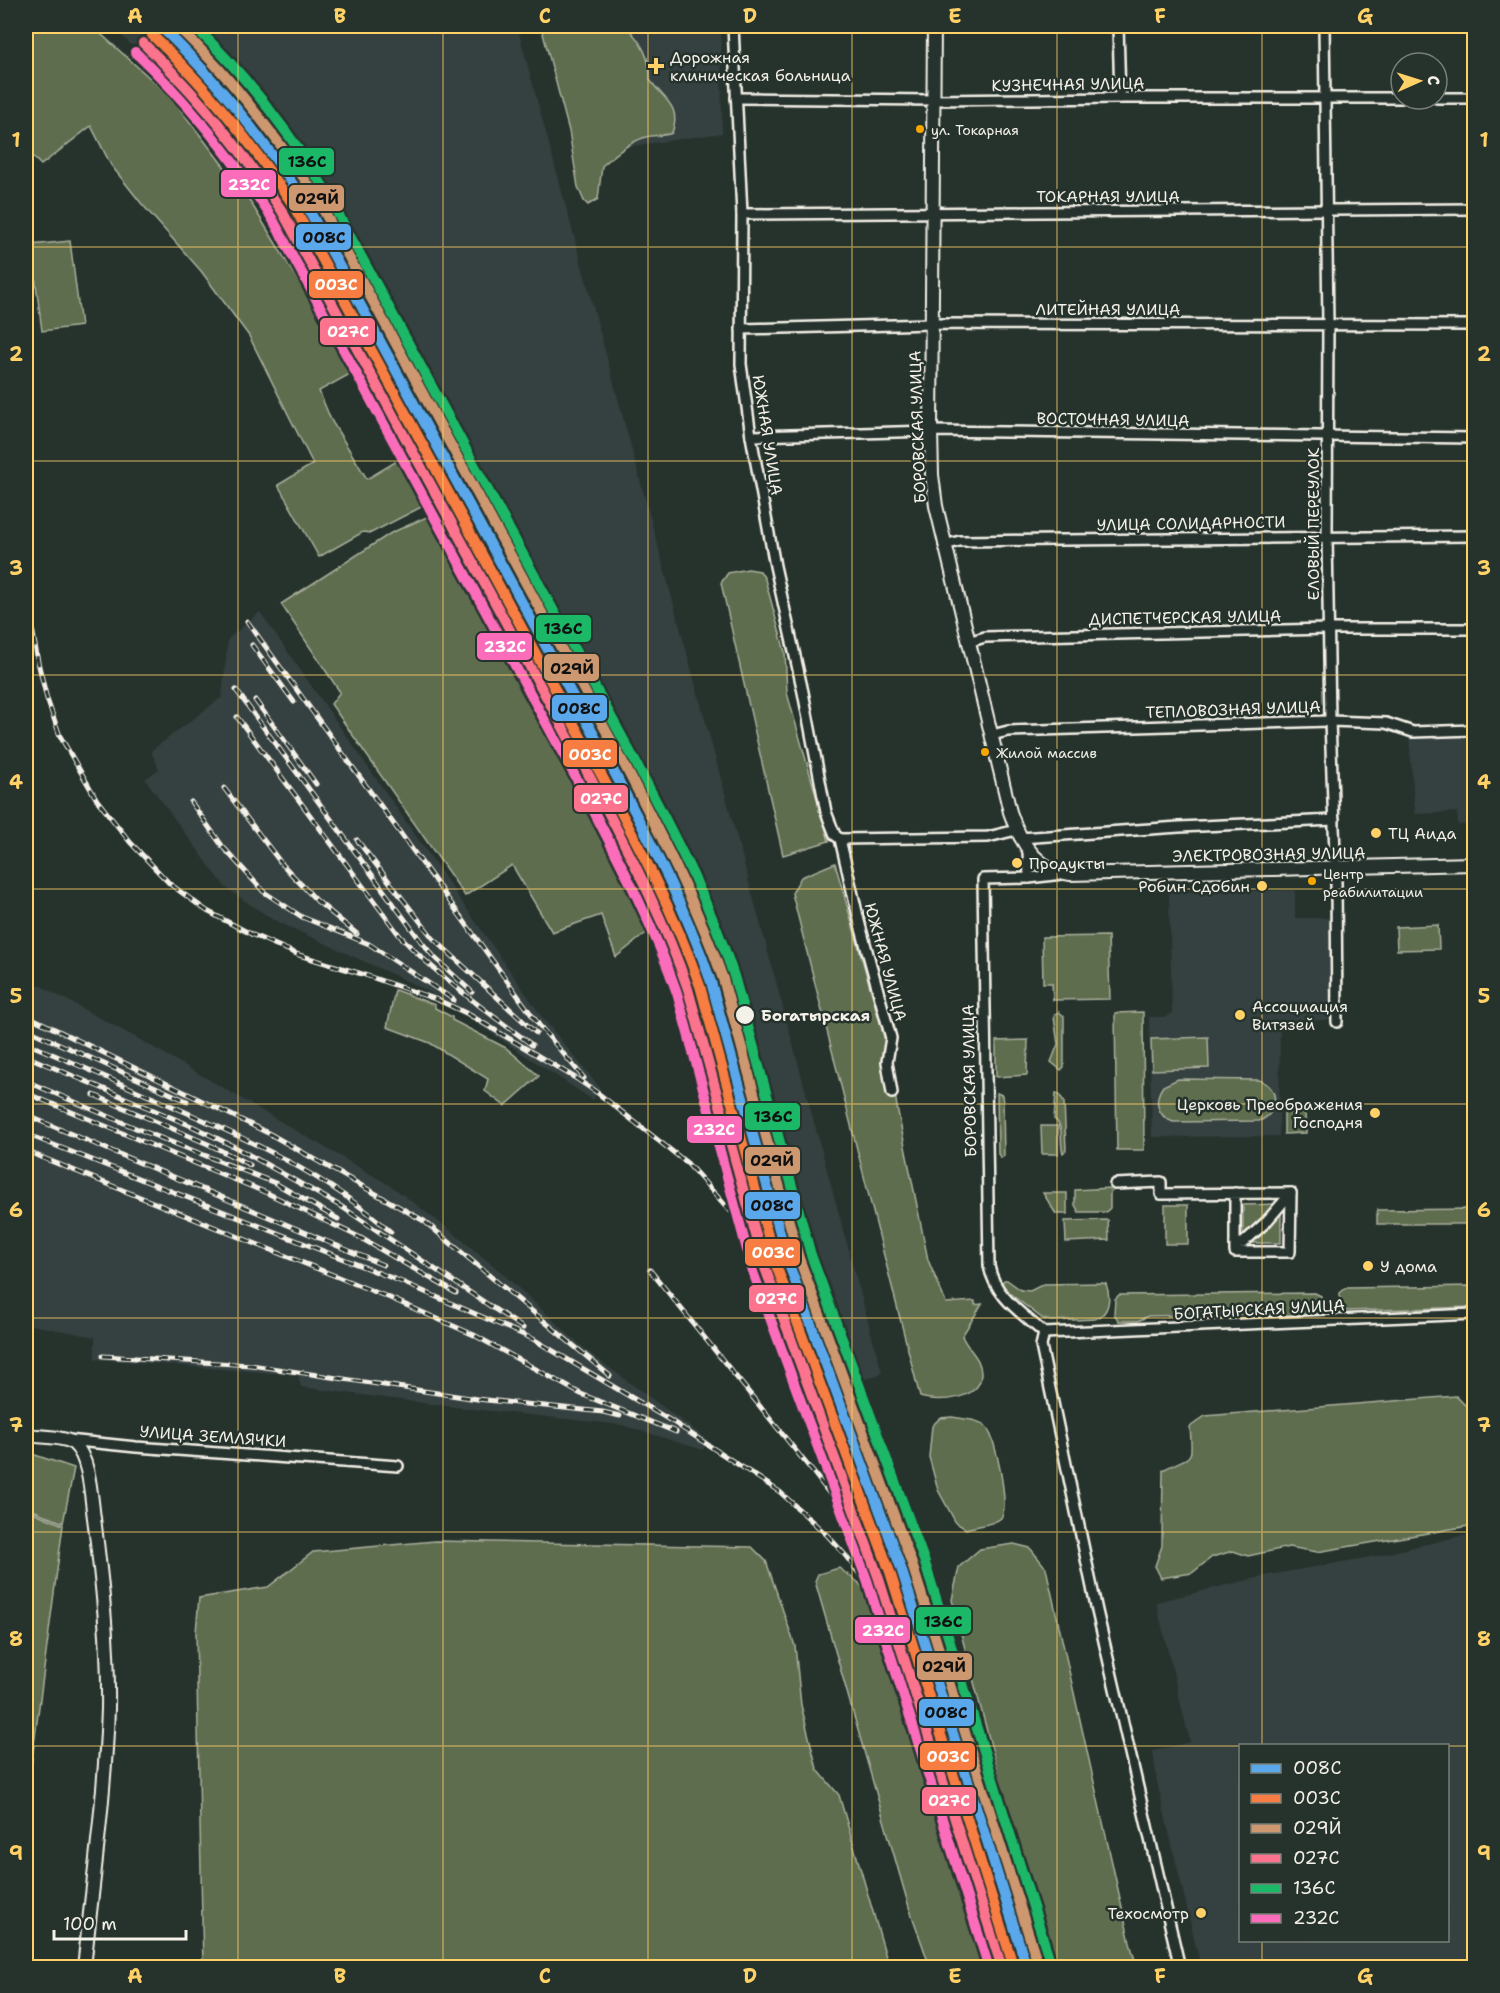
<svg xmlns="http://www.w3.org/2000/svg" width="1500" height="1993" viewBox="0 0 1500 1993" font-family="'Shantell Sans',sans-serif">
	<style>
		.built { fill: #354040; fill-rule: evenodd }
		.green { fill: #5f6d4f; stroke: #aaaf9c; stroke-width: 1.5 }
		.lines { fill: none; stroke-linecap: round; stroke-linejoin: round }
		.street-casing { stroke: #f4f1e8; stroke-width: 14 }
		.secondary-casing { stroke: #f4f1e8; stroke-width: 16 }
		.street { stroke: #26332d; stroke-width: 9 }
		.secondary { stroke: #26332d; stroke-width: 12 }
		.rail-casing { stroke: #f4f1e8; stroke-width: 5 }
		.rail { stroke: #26332d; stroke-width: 3; stroke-dasharray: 9; stroke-linecap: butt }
		.rail-1-casing { stroke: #26332d; stroke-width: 15 }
		.rail-2-casing { stroke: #26332d; stroke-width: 15 }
		.rail-3-casing { stroke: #26332d; stroke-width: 15 }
		.rail-4-casing { stroke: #26332d; stroke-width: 15 }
		.rail-5-casing { stroke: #26332d; stroke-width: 15 }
		.rail-6-casing { stroke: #26332d; stroke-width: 15 }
		.rail-1 { stroke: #5aa8eb; stroke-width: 10 }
		.rail-2 { stroke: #f77d43; stroke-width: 10 }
		.rail-3 { stroke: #cd976f; stroke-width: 10 }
		.rail-4 { stroke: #fc738d; stroke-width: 10 }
		.rail-5 { stroke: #1ab867; stroke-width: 10 }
		.rail-6 { stroke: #fb6dba; stroke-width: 10 }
		.grid { fill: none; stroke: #ffd166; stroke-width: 1.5; stroke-opacity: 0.55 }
		.poi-dot { fill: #ffd166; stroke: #26332d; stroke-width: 2 }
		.bus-dot { fill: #f7a600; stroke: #26332d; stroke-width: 2 }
		.stop-dot { fill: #f4f1e8; stroke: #26332d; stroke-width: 2 }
		.labels { text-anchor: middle; stroke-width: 5; stroke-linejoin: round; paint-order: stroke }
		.bus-label { font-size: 14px; fill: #f4f1e8; stroke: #26332d; text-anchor: start }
		.poi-label { font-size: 16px; fill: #f4f1e8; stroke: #26332d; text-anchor: start }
		.street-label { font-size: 16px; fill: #f4f1e8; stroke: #26332d }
		.stop-label { font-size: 16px; font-weight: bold; fill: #f4f1e8; stroke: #26332d; text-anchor: start }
		.line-badge { stroke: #26332d; stroke-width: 2 }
		.badge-label { font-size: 16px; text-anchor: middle; font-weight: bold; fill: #fff }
		.pale-badge-label { font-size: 16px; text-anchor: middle; font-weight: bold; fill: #111 }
		.neatline { fill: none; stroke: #ffd166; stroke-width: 2 }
		.grid-label { font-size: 20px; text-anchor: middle; font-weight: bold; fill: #ffd166 }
	</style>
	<rect width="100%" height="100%" fill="#26332d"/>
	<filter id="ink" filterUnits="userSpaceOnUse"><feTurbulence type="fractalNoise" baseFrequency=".0167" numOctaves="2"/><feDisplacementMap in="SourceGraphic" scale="12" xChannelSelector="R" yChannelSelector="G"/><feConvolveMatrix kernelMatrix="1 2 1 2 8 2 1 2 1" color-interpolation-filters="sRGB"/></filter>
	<g filter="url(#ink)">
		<g class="built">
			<polygon points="111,26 517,26 882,1373 825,1394 678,927 304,256 240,159 175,86"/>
			<polygon points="581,26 721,26 722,133 612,149"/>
			<polygon points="260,612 542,1017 600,1088 593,1100 424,989 272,919 226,888 145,779 159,769 151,751 222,697 228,639"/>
			<polygon points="1473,734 1474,824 1458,825 1457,812 1415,814 1409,736"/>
			<polygon points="1295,890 1295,918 1330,918 1330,1020 1280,1021 1279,1136 1152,1137 1149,1017 1167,1017 1172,1013 1169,892"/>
			<polygon points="26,978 146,1043 391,1186 446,1227 500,1271 588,1352 708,1440 703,1450 622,1425 454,1407 301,1387 298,1375 95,1359 95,1337 26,1324"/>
			<path d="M1474,1533v434h-273l-44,-185 -4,-31 37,-9 -34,-140 113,-27 107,-19zM1240,1746h208v194h-208z"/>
		</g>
		<g class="green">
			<polygon points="26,26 92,26 171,97 248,198 306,293 350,374 319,391 331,420 367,479 407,455 428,486 429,503 371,533 363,532 319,557 278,485 313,464 249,336 201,271 141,203 111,165 91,126 41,165 26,150"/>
			<path d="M541,26h84c16,14 26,33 25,54 14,20 32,26 22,53 -10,4 -19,1 -29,5 -15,5 -30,18 -41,28l-4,33 -10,6 -4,-4 -6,-14 -9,-56z"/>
			<polygon points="70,241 81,326 42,331 31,245"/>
			<polygon points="431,515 441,523 646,875 660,922 616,957 601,915 552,932 512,865 465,896 331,704 340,692 281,604 391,533"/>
			<polygon points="748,569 760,571 765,579 785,652 787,693 829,841 783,855 721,583 728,573"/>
			<path d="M835,863l55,195 7,49 31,153 18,43 29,-2v4l7,-1 -20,32c5,13 19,21 19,37 1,27 -42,30 -61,24l-128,-504 9,-16z"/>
			<polygon points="1438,925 1439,949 1397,950 1396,927"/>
			<polygon points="1108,936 1110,999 1053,1000 1052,983 1043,983 1042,937"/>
			<polygon points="395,990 435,1005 435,1008 452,1017 452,1020 506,1048 539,1076 505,1106 485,1091 488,1079 430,1043 387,1027"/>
			<polygon points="1059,1012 1064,1016 1064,1067 1061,1070 1051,1062 1058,1044 1054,1017 1055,1014"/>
			<polygon points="1143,1012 1144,1150 1117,1150 1115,1013"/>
			<polygon points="1208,1037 1209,1068 1152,1070 1151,1039"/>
			<polygon points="1028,1040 1027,1075 996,1077 996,1041"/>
			<path d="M1178,1079l81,1c21,7 21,33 0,41l-86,1c-16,-6 -20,-22 -10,-36z"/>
			<polygon points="997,1093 1002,1095 1003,1102 1004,1156 1001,1158 998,1154"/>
			<path d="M1056,1093l3,1 5,8 2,48 -3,3c-4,-11 2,-27 -9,-34z"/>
			<polygon points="1284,1113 1305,1113 1306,1133 1284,1134"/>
			<polygon points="1041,1126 1058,1126 1058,1154 1042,1154"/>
			<polygon points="1110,1188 1110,1208 1106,1212 1079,1212 1075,1205 1075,1190"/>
			<polygon points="1043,1193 1067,1193 1067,1214 1056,1214"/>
			<polygon points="1281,1204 1281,1243 1243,1243 1243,1205"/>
			<rect x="1165" y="1205" width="23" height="39"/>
			<polygon points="1474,1209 1474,1224 1377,1224 1377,1210"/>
			<polygon points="1108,1220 1109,1240 1066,1242 1065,1221"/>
			<path d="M1004,1280h3l14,10 9,1 14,-7 58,-1 4,1c5,13 4,30 -11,35l-44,2 -8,-2 -39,-30 -3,-5z"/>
			<polygon points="1474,1286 1474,1307 1346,1311 1340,1306 1340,1293 1346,1288"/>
			<polygon points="1315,1293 1321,1296 1321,1313 1274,1316 1252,1314 1148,1316 1138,1321 1119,1321 1114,1314 1115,1299 1119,1295"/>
			<path d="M1456,1396l9,9h9v120l-157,27 -28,-5 -41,9 -15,-5 -21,6 -20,16 -31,5 -6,-12 7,-20 1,-76c30,-17 30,-5 27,-43l15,-11z"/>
			<path d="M952,1417c10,2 29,2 35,11 9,11 23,79 14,90 -7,7 -25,8 -35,11l-10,-6 -18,-33 -9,-33 3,-31 8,-8z"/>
			<polygon points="26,1452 74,1468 63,1523 26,1507"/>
			<polygon points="26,1509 63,1525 26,1805"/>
			<polygon points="435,1541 752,1547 766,1561 795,1646 801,1705 817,1769 839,1795 889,1967 203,1967 196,1632 199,1598 268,1587 313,1552"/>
			<polygon points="1014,1544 1030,1548 1046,1568 1130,1943 1137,1967 1050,1967 952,1600 959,1567 980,1549"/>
			<polygon points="839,1568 859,1583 895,1636 939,1747 996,1967 930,1967 909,1907 815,1581 818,1574"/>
		</g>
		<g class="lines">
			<defs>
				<g id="street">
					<polyline points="733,26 742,214 741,364 751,436 775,566 803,692 826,812 835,835 840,839 860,925 891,1038 887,1062 892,1093"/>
					<polyline points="1118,26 1120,98"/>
					<polyline points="1324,26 1328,324 1327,536 1330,721 1336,880 1337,1022"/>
					<polyline points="736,98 933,100 1120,98 1401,98"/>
					<polyline points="1437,98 1474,98"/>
					<polyline points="742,214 1474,209"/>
					<polyline points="741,329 931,324 1474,325"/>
					<polyline points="751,436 931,431 1474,438"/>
					<polyline points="944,545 960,541 1474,536"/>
					<polyline points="968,642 985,637 1328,629 1474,629"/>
					<polyline points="992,735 1008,731 1330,721 1386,723 1413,732 1474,730"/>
					<polyline points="1020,838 1179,827 1334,820"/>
					<polyline points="840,839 988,837 1016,830"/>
					<path d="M1028,850l1,28 -46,1 6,387c6,31 33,47 55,67"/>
					<polyline points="1029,878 1062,874"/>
					<polyline points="1115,1184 1161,1182 1161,1194 1291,1193 1290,1252 1235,1252 1235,1193"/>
					<polyline points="1235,1244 1243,1243 1266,1222 1291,1193"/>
					<polyline points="1044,1333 1041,1346 1097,1611 1180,1968"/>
					<polyline points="1044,1333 1474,1314"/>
					<polyline points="68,1440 136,1447 398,1466"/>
				</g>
				<g id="secondary">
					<path d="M934,26l-3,405 1,44 4,31 74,306c9,27 26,59 60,62l404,-10"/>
					<path d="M26,1435c11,2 40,1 48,9 16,14 17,54 20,74 8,63 15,127 14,191 -3,86 -15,172 -24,259"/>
				</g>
			</defs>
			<use href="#street" class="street-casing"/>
			<use href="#secondary" class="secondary-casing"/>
			<use href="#street" class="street"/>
			<use href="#secondary" class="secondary"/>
			<defs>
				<g id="rail">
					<polyline points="26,567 30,617 38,662 47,699 60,736 97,800 130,842 170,884 207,911 253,935 299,955 362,974 438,1000 468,1014 577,1079 599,1094 687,1163 735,1216 755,1244 787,1308 918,1674"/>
					<polyline points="247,621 539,1025 584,1078"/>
					<polyline points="252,645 294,702"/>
					<polyline points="236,690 423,944 435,958 472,992"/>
					<polyline points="255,700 316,784"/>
					<path d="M237,717l163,219c40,42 85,74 132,109"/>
					<polyline points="224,788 281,863 317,901 357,934"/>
					<polyline points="191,802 223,847 264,892 302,917 369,944 454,1000"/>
					<polyline points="357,840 433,938 536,1033"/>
					<polyline points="26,1015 270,1134 424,1221 610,1376"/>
					<polyline points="26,1029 187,1101"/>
					<path d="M26,1043c46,19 93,40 139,60 78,34 163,72 226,129"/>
					<polyline points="26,1056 194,1127 235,1147 342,1207 523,1328"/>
					<polyline points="26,1081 138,1129 275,1183 338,1219"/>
					<polyline points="26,1093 267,1193 359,1237 456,1293"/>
					<polyline points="94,1095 208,1144 250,1165"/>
					<polyline points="26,1115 383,1265"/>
					<polyline points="26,1134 402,1282 533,1339 673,1422 780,1492 828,1536 845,1555 864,1580 898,1632"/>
					<polyline points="26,1151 390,1298 474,1335 581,1394 676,1432"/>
					<polyline points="650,1270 813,1472 845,1514 870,1553"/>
					<polyline points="103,1356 251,1365 477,1399 603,1412 620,1416"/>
					<polyline points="915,1667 995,1888 1018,1968"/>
				</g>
			</defs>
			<use href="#rail" class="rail-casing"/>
			<use href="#rail" class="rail"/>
			<defs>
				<path id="rail-1" d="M160,26c55,52 101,110 143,173l310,571c36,69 73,138 98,212l77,280 113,306 126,400"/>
				<path id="rail-2" d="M152,35c54,51 100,108 141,170l309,571c36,68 72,136 98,210l76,279 114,307 124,396"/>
				<path id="rail-3" d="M177,26c52,49 97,107 137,167l310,571c36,70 73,140 99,215l76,279 113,306 126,400"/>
				<path id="rail-4" d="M143,43c54,51 99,107 139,168l310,570c35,68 71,135 96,208l77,279 113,308 124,392"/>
				<path id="rail-5" d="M194,26c50,47 93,103 130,162l310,571c37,71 75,141 100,217l77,279 113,305 126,401"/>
				<path id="rail-6" d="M135,52c53,50 97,105 137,166l309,569c35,67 71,134 96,206l76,279 114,308 122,388"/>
			</defs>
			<use href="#rail-1" class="rail-1-casing"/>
			<use href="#rail-2" class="rail-2-casing"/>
			<use href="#rail-3" class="rail-3-casing"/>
			<use href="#rail-4" class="rail-4-casing"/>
			<use href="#rail-5" class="rail-5-casing"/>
			<use href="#rail-6" class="rail-6-casing"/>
			<use href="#rail-1" class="rail-1"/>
			<use href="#rail-2" class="rail-2"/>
			<use href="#rail-3" class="rail-3"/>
			<use href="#rail-4" class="rail-4"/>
			<use href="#rail-5" class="rail-5"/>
			<use href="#rail-6" class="rail-6"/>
		</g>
	</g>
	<path class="grid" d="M238,26v1942M443,26v1942M648,26v1942M852,26v1942M1057,26v1942M1262,26v1720M26,247h1448M26,461h1448M26,675h1448M26,889h1448M26,1104h1448M26,1318h1448M26,1532h1448M26,1746h1214M1448,1746h26M1262,1940v28"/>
	<g class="poi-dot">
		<path d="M653 57h6v6h6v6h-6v6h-6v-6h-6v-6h6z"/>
		<circle cx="1376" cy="833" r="6"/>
		<circle cx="1017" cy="863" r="6"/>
		<circle cx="1262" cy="886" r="6"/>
		<circle cx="1240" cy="1015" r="6"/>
		<circle cx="1375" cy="1113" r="6"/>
		<circle cx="1368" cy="1266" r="6"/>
		<circle cx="1201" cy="1913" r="6"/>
	</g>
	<g class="bus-dot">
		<circle cx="920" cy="129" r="5"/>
		<circle cx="985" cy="752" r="5"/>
		<circle cx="1312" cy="881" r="5"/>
	</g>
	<circle class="stop-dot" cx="745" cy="1015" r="10"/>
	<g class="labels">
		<g class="bus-label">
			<text x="931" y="135">ул. Токарная</text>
			<text x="996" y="758">Жилой массив</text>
			<text x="1323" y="879">Центр<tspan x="1323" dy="18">реабилитации</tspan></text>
		</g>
		<g class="poi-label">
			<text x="670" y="63">Дорожная<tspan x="670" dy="18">клиническая больница</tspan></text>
			<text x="1388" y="839">ТЦ Аида</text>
			<text x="1029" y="869">Продукты</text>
			<text x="1250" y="892" text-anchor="end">Робин Сдобин</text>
			<text x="1252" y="1012">Ассоциация<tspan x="1252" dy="18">Витязей</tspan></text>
			<text x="1363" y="1110" text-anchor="end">Церковь Преображения<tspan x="1363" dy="18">Господня</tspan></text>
			<text x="1380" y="1272">У дома</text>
			<text x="1189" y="1919" text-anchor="end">Техосмотр</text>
		</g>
		<g class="street-label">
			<text transform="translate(1068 84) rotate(-1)" y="6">КУЗНЕЧНАЯ УЛИЦА</text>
			<text x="1108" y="202">ТОКАРНАЯ УЛИЦА</text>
			<text x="1108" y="315">ЛИТЕЙНАЯ УЛИЦА</text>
			<text transform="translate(1113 419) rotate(1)" y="6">ВОСТОЧНАЯ УЛИЦА</text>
			<text transform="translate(917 427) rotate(-92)" y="6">БОРОВСКАЯ УЛИЦА</text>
			<text transform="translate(768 435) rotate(81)" y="6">ЮЖНАЯ УЛИЦА</text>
			<text transform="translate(1191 523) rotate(-1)" y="6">УЛИЦА СОЛИДАРНОСТИ</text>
			<text transform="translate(1313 524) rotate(-90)" y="6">ЕЛОВЫЙ ПЕРЕУЛОК</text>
			<text transform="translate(1185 617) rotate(-1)" y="6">ДИСПЕТЧЕРСКАЯ УЛИЦА</text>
			<text transform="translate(1233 709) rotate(-2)" y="6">ТЕПЛОВОЗНАЯ УЛИЦА</text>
			<text transform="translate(1269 854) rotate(-1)" y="6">ЭЛЕКТРОВОЗНАЯ УЛИЦА</text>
			<text transform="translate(886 962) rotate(75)" y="6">ЮЖНАЯ УЛИЦА</text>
			<text transform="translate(969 1081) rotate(-91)" y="6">БОРОВСКАЯ УЛИЦА</text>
			<text transform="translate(1259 1309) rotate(-3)" y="6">БОГАТЫРСКАЯ УЛИЦА</text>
			<text transform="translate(213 1436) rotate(4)" y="6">УЛИЦА ЗЕМЛЯЧКИ</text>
		</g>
		<g class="stop-label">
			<text x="761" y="1021">Богатырская</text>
		</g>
	</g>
	<g class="line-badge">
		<rect x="278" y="147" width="57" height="29" rx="6" fill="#1ab867"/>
		<rect x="220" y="169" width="57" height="29" rx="6" fill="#fb6dba"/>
		<rect x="288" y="184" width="57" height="28" rx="6" fill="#cd976f"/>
		<rect x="295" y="223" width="57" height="28" rx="6" fill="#5aa8eb"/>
		<rect x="308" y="270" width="56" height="29" rx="6" fill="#f77d43"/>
		<rect x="319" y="317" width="57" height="29" rx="6" fill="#fc738d"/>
		<rect x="535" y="614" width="57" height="29" rx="6" fill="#1ab867"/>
		<rect x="476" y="632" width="57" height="29" rx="6" fill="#fb6dba"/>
		<rect x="543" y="653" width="57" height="29" rx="6" fill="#cd976f"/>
		<rect x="551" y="694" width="57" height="28" rx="6" fill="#5aa8eb"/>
		<rect x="562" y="739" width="56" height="29" rx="6" fill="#f77d43"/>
		<rect x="573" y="784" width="56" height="29" rx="6" fill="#fc738d"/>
		<rect x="744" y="1102" width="57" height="29" rx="6" fill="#1ab867"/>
		<rect x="686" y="1115" width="57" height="29" rx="6" fill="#fb6dba"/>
		<rect x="744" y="1146" width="57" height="29" rx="6" fill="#cd976f"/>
		<rect x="744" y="1191" width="57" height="29" rx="6" fill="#5aa8eb"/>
		<rect x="744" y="1238" width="57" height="29" rx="6" fill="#f77d43"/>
		<rect x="748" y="1284" width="57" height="29" rx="6" fill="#fc738d"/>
		<rect x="915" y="1606" width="57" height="29" rx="6" fill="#1ab867"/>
		<rect x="854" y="1616" width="57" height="28" rx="6" fill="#fb6dba"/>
		<rect x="916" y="1652" width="57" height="29" rx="6" fill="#cd976f"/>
		<rect x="918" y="1698" width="57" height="29" rx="6" fill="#5aa8eb"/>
		<rect x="919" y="1742" width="57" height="29" rx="6" fill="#f77d43"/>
		<rect x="921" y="1786" width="56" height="29" rx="6" fill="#fc738d"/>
	</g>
	<g class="badge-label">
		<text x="249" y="190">232C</text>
		<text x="336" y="290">003С</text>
		<text x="348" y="337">027С</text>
		<text x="505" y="652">232C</text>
		<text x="590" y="760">003С</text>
		<text x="601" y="804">027С</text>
		<text x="714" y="1135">232C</text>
		<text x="773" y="1258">003С</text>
		<text x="776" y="1304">027С</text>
		<text x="883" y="1636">232C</text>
		<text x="948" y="1762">003С</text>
		<text x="949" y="1806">027С</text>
	</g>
	<g class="pale-badge-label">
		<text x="307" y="167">136С</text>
		<text x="317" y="204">029Й</text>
		<text x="324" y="243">008С</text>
		<text x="563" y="634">136С</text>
		<text x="572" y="674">029Й</text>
		<text x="579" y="714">008С</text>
		<text x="773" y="1122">136С</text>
		<text x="772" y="1166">029Й</text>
		<text x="772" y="1211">008С</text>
		<text x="943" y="1627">136С</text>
		<text x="944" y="1672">029Й</text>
		<text x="946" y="1718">008С</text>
	</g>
	<rect width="1500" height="1993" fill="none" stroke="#26332d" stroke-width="66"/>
	<rect x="1239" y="1744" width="210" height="198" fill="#26332d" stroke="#787f78" stroke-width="1.5"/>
	<rect x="1251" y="1764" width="30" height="9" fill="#5aa8eb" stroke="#787f78" stroke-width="1.5"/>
	<text x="1293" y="1774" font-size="18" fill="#f4f1e8">008С</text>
	<rect x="1251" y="1794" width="30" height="9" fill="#f77d43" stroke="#787f78" stroke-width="1.5"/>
	<text x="1293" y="1804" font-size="18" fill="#f4f1e8">003С</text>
	<rect x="1251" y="1824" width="30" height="9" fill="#cd976f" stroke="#787f78" stroke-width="1.5"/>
	<text x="1293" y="1834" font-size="18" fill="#f4f1e8">029Й</text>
	<rect x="1251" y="1854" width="30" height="9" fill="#fc738d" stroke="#787f78" stroke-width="1.5"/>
	<text x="1293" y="1864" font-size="18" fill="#f4f1e8">027С</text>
	<rect x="1251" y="1884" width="30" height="9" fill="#1ab867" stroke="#787f78" stroke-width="1.5"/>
	<text x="1293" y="1894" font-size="18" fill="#f4f1e8">136С</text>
	<rect x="1251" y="1914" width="30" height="9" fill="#fb6dba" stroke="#787f78" stroke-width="1.5"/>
	<text x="1293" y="1924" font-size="18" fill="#f4f1e8">232C</text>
	<g transform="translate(1419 81) rotate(87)"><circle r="28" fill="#26332d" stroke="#787f78" stroke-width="1.5"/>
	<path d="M0-4.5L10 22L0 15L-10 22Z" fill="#ffd166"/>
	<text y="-9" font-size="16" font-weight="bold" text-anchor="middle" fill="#f4f1e8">С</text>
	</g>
	<path d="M54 1930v9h132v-9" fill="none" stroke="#f4f1e8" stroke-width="3"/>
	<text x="63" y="1930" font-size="18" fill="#f4f1e8" stroke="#26332d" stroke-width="4.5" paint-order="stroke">100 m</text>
	<rect x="33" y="33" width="1434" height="1927" class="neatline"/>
	<g class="grid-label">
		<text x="135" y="23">A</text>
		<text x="340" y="23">B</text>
		<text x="545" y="23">C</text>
		<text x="750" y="23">D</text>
		<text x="955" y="23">E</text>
		<text x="1160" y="23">F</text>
		<text x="1365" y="23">G</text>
		<text x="16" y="147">1</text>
		<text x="1484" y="147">1</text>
		<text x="16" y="361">2</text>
		<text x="1484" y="361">2</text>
		<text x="16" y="575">3</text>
		<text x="1484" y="575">3</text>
		<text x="16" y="789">4</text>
		<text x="1484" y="789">4</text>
		<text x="16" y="1003">5</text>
		<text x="1484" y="1003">5</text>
		<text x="16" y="1217">6</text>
		<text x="1484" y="1217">6</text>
		<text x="16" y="1432">7</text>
		<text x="1484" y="1432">7</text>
		<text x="16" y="1646">8</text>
		<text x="1484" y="1646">8</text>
		<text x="16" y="1860">9</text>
		<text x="1484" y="1860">9</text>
		<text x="135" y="1983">A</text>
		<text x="340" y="1983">B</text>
		<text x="545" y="1983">C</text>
		<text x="750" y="1983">D</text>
		<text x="955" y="1983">E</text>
		<text x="1160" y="1983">F</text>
		<text x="1365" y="1983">G</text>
	</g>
</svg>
